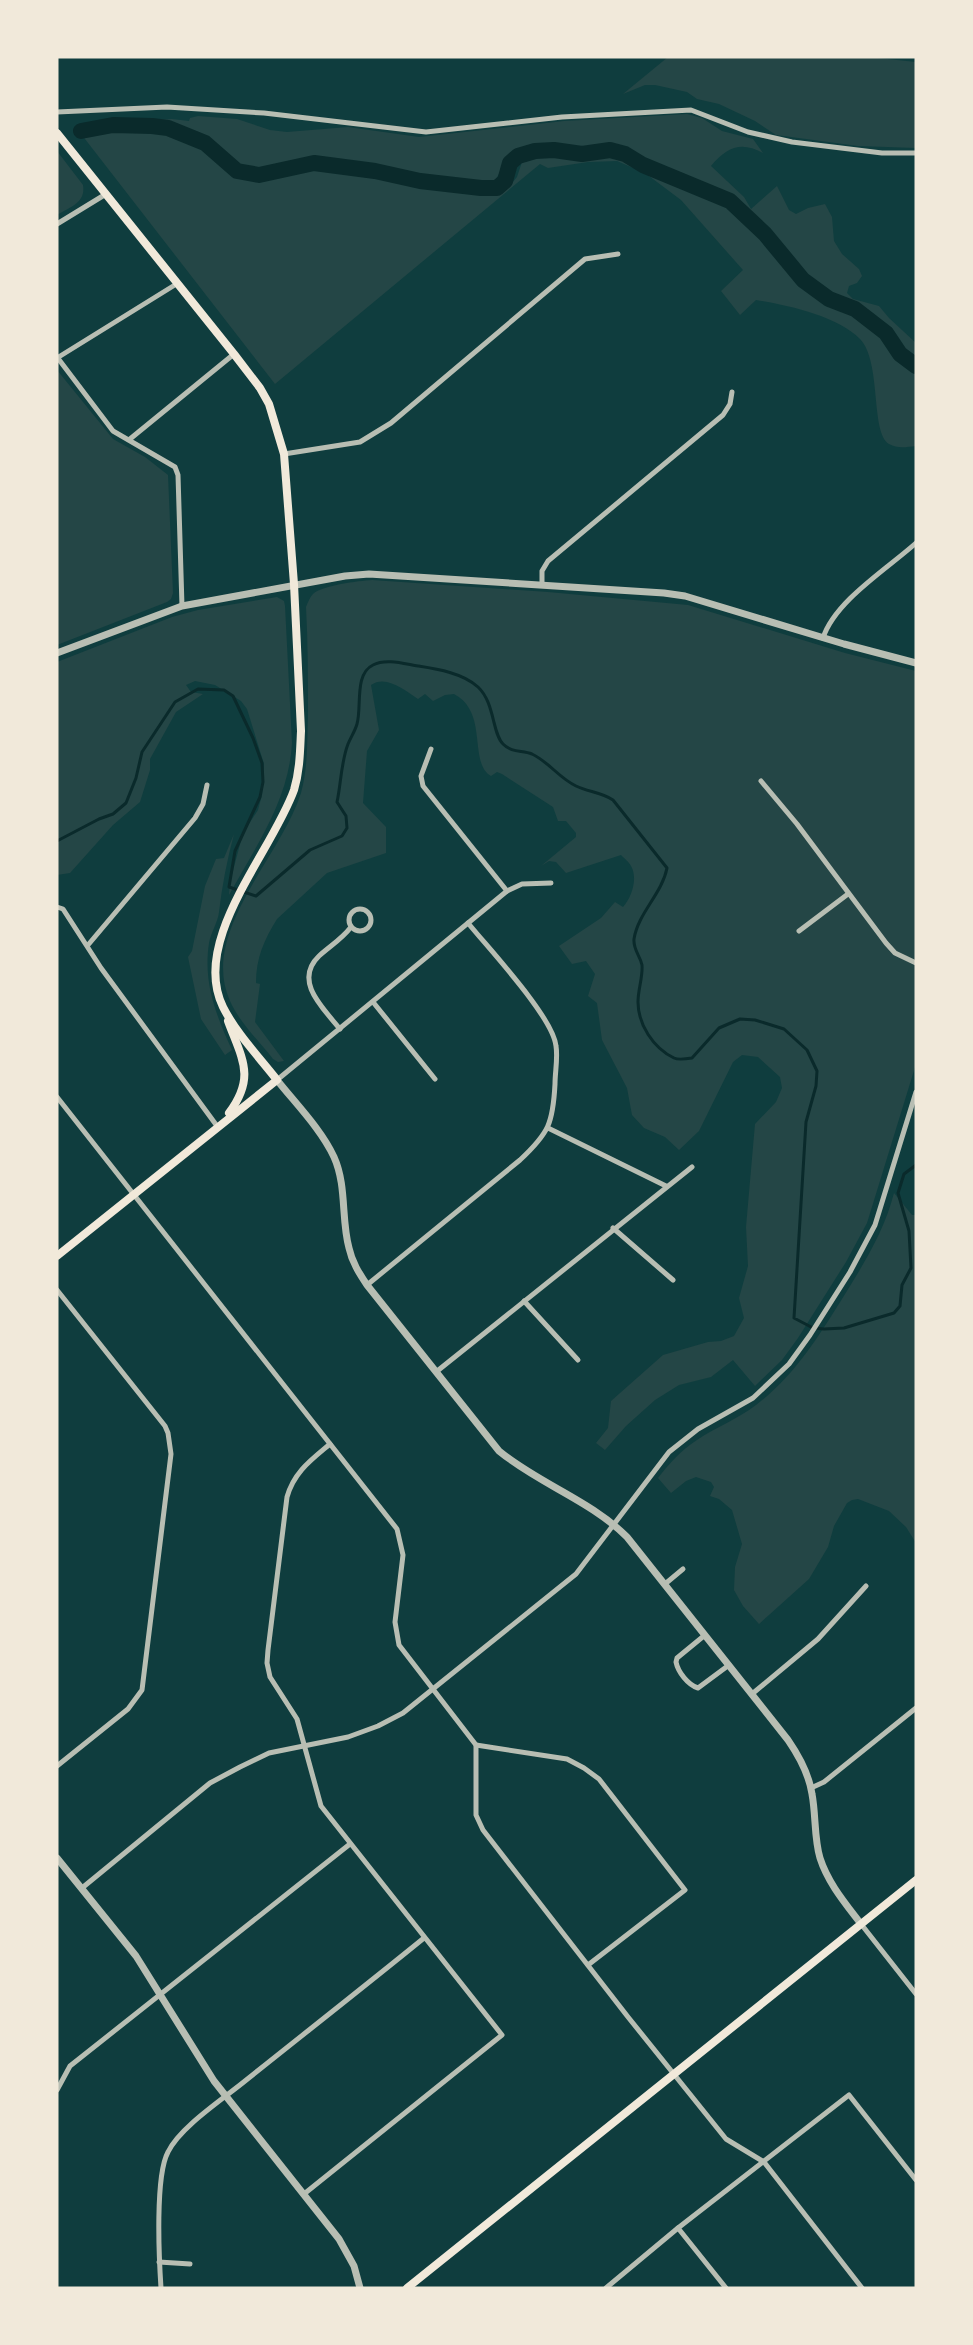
<svg xmlns="http://www.w3.org/2000/svg" width="973" height="2345" viewBox="0 0 973 2345" font-family="Jost,sans-serif">
	<style>
		.green { fill: #244646 }
		.lines { fill: none; stroke-linecap: round; stroke-linejoin: round }
		.stream { stroke: #0a2a2b; stroke-width: 3 }
		.river { stroke: #0a2a2b; stroke-width: 16 }
		.minor { stroke: #b8beb3; stroke-width: 5 }
		.tertiary { stroke: #b8beb3; stroke-width: 7 }
		.secondary { stroke: #f1e9da; stroke-width: 8 }
	</style>
	<rect width="100%" height="100%" fill="#0f3d3e"/>
	<g class="green">
		<polygon points="668,57 869,57 916,62 916,148 858,146 776,135 755,121 719,104 697,99 687,92 655,85 645,85 623,94"/>
		<path d="M687,114l15,4 20,13 31,8 10,14c-22,-12 -36,-6 -52,13l33,31 7,12 26,-23 12,24 7,4 12,-6 17,-4 7,13 2,24 8,13 17,15 3,7 -5,7 -8,3 -2,7 6,6 26,7 10,12 27,25v20l-11,-8 -19,-26 -34,-24 -21,-7 -26,-19 -39,-46 -35,-33 -85,-35 -19,-13 -16,-4 -27,5 -32,-7 -28,3 -14,6 -14,24 -6,3 -9,1 -67,-6 -95,-18 -63,12 -12,-1 -8,-3 -28,-25 -52,-19 -63,2 -12,4 2,3c40,-4 84,-11 120,13 13,9 23,27 39,31 26,5 50,-12 76,-11 53,4 109,21 162,28l26,-3 11,-13 5,-15 21,-9 25,3 49,-3 113,51 35,31 38,47 26,20 21,9 26,17 8,7 14,22 18,13v76c-10,1 -18,3 -27,-2 -19,-12 -7,-82 -29,-105 -22,-23 -73,-34 -104,-39l-16,15 -19,-24 22,-21 -62,-70 -36,-27 -28,-12 -29,1 -40,6 -8,-4 -265,220 -197,-254 8,-6 86,-5 17,2 1,-3 8,-2 39,3 33,11 17,2 61,-5 71,10 145,-16z"/>
		<path d="M57,151l26,34c3,18 -13,22 -26,30z"/>
		<polygon points="57,370 113,439 145,457 168,475 173,593 171,599 167,602 57,645"/>
		<path d="M372,580l176,12 140,13 157,48 71,18v393l-49,159 -21,39 -48,76 -16,22 -27,26 -22,-26 -22,17 -32,8 -24,15 -29,26 -21,24 -9,-7 12,-15 3,-27 52,-46 45,-13 13,-1 13,-5 10,-18 -5,-20 9,-32 -2,-39 9,-103 21,-22 6,-14 -2,-11 -22,-20 -16,-2 -9,7 -34,69 -20,19 -14,-13 -21,-9 -12,-13 -5,-27 -25,-48 -5,-37 -9,-7 7,-22 -9,-13 -14,3 -13,-18 42,-28 14,-16 8,5c9,-10 15,-29 8,-41 -2,-4 -7,-8 -10,-11l-55,18 -10,-11 -7,-1 -8,5 35,-29v-4l-10,-12h-8l-5,-14 -51,-33 -5,-2 -6,4c-23,-13 -2,-64 -37,-82l-9,1 -12,6 -8,-7 -7,5c-12,-8 -32,-25 -47,-14l8,45 -12,21 -4,52 23,24v26l-59,20 -50,46c-13,21 -21,39 -21,64l4,1 -5,38 29,39 -6,1 -5,-3c-14,-18 -34,-37 -43,-58 -31,-69 51,-144 71,-208 7,-25 6,-51 7,-77 0,-37 0,-73 -2,-109 2,-5 4,-10 7,-13 10,-9 45,-13 59,-14z"/>
		<path d="M277,597l7,4 1,5 7,137c-3,57 -36,103 -63,152l1,-13 13,-49 15,-23 4,-15 2,-31 -17,-55 -6,-8 -26,-16 -20,-4 -9,4 5,7 12,2 -27,18 -26,47v11l-10,32 -27,23 -43,48 -13,2v-213l115,-45 26,-7z"/>
		<path d="M234,834c-7,26 -12,52 -15,78 -1,10 -8,20 -10,31 -6,40 7,72 23,107l-7,5 -24,-36 -13,-62 4,-6 13,-65 11,-27 8,-1z"/>
		<path d="M894,1193l18,22h4v328l-10,-16 -17,-16 -31,-12 -6,1 -5,3 -13,23 -6,21 -19,32 -50,45 -16,-18 -9,-16 1,-23 7,-23 -10,-34 -13,-11 -9,-3 4,-9 -3,-5 -15,-5 -10,4 -15,12 -13,-15c11,-14 23,-28 39,-38 19,-13 41,-21 59,-35 38,-29 61,-66 86,-106 21,-34 42,-67 52,-106z"/>
	</g>
	<g class="lines">
		<path class="stream" d="M57,841l42,-22 14,-5 13,-11 10,-25 6,-26 33,-50 23,-13 26,1 9,6 20,42 9,25 1,19 -3,15 -25,54 -6,36 27,9 54,-46 32,-14 5,-8 -1,-12 -9,-14c4,-18 4,-40 11,-58 3,-7 7,-13 9,-20 5,-17 -3,-50 16,-59 13,-7 32,-1 45,1 19,3 45,7 60,21 17,16 14,46 25,57 9,9 19,6 29,10 17,8 27,24 44,32 12,6 25,6 37,14l54,68c-5,26 -29,45 -33,71 -1,11 6,16 8,26 1,12 -4,24 -4,37 0,22 15,46 36,56 4,2 12,1 18,0l27,-30 21,-9 15,1 29,9 23,21 10,21 -1,15 -10,36 -12,196 19,10 11,1 20,-1 50,-15 6,-7 2,-21 9,-17 -2,-37 -11,-38 6,-19 12,-9"/>
		<polyline class="river" points="81,131 113,125 152,126 168,128 205,143 237,171 259,175 314,163 375,171 420,181 481,188 497,188 505,181 510,163 518,156 535,151 554,150 582,154 610,150 625,154 643,165 730,201 765,234 803,280 829,299 855,309 886,333 900,354 916,366"/>
		<g class="minor">
			<polyline points="57,112 167,107 264,113 426,132 562,117 691,110 748,132 792,142 882,153 916,153"/>
			<polyline points="57,224 106,194"/>
			<polyline points="57,357 113,431 175,467 178,475 182,606"/>
			<polyline points="57,358 178,283"/>
			<polyline points="130,439 234,354"/>
			<polyline points="284,454 360,442 391,423 585,259 618,254"/>
			<polyline points="542,583 542,571 548,561 723,415 730,404 732,392"/>
			<path d="M823,638c12,-37 64,-69 93,-95"/>
			<polyline points="431,749 421,776 423,786 507,891"/>
			<polyline points="761,781 797,824 886,943 895,953 916,963"/>
			<polyline points="57,907 63,909 101,968 217,1126"/>
			<circle cx="360" cy="920" r="11"/>
			<polyline points="799,931 848,894"/>
			<polyline points="88,945 195,818 203,804 207,785"/>
			<polyline points="373,1002 435,1079"/>
			<path d="M340,1029c-17,-21 -47,-48 -21,-73 11,-10 23,-17 32,-29"/>
			<polyline points="277,1080 507,891 522,884 551,883"/>
			<polyline points="57,1097 397,1529 403,1555 395,1622 399,1645 476,1745 476,1815 483,1830 628,2017 726,2139 764,2162 862,2288"/>
			<polyline points="548,1128 666,1186"/>
			<polyline points="613,1228 673,1280"/>
			<path d="M367,1285l153,-125c29,-27 33,-37 35,-76 0,-12 3,-26 1,-38 -3,-29 -67,-97 -88,-123"/>
			<polyline points="57,1290 165,1426 168,1433 171,1454 142,1690 128,1709 57,1766"/>
			<polyline points="524,1301 578,1360"/>
			<polyline points="436,1372 692,1167"/>
			<polyline points="665,1584 683,1569"/>
			<path d="M705,1635l-28,23 -1,4c2,10 12,23 22,26l31,-23"/>
			<polyline points="752,1694 818,1639 866,1586"/>
			<polyline points="476,1745 567,1759 584,1768 599,1779 685,1890 588,1965"/>
			<polyline points="811,1788 824,1782 916,1708"/>
			<polyline points="82,1888 210,1783 240,1767 269,1753 348,1737 378,1726 403,1713 576,1574 669,1452 698,1429 753,1398 789,1364 810,1335 850,1272 875,1225 916,1092"/>
			<polyline points="861,1924 916,1994"/>
			<polyline points="57,2090 70,2066 350,1844"/>
			<path d="M304,2194l198,-159 -181,-229 -24,-87 -27,-42 -3,-14 1,-13 19,-153c7,-25 24,-37 43,-53"/>
			<polyline points="678,2228 726,2288"/>
			<polyline points="159,2262 190,2264"/>
			<path d="M161,2288c-2,-30 -6,-112 7,-136 12,-25 55,-53 77,-71 60,-48 120,-95 179,-143"/>
			<polyline points="606,2288 678,2228 849,2095 916,2180"/>
		</g>
		<g class="tertiary">
			<polyline points="57,653 182,606 345,576 369,574 664,593 685,596 844,644 916,663"/>
			<path d="M277,1080c19,24 44,49 57,77 13,29 7,62 15,91 3,14 10,25 18,37l132,166c40,33 91,49 128,86l161,203c11,16 21,34 24,54 4,21 2,44 8,64 8,25 25,45 41,66"/>
			<polyline points="57,1858 136,1956 214,2081 339,2239 354,2266 360,2288"/>
		</g>
		<g class="secondary">
			<path d="M57,133l177,221 26,34 9,16 15,50 10,130 7,147c-1,20 -1,39 -7,59 -22,62 -104,150 -71,217 13,26 36,50 54,73l-220,176"/>
			<path d="M228,1021c14,38 28,56 1,92"/>
			<polyline points="407,2288 916,1880"/>
		</g>
	</g>
	<rect width="973" height="2345" fill="none" stroke="#f1e9da" stroke-width="117"/>
</svg>
